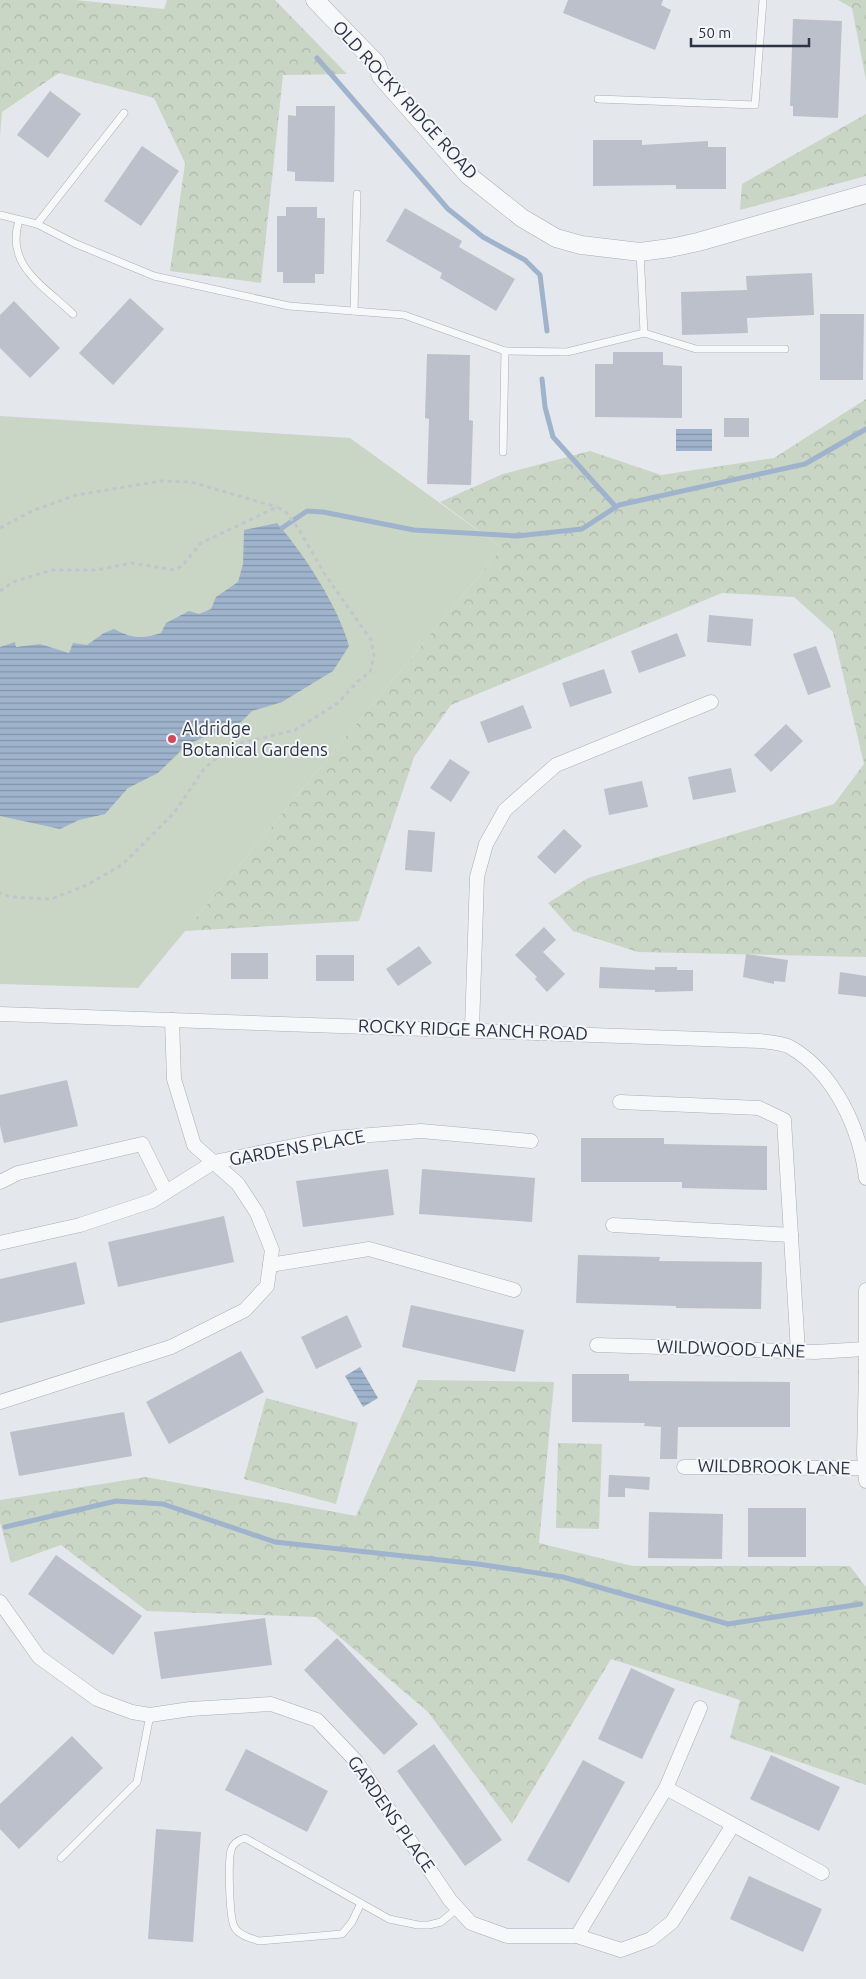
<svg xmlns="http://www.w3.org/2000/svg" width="866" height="1979" viewBox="0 0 866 1979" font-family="Ubuntu,sans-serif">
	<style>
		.green { fill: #c9d6c5 }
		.forest { fill: url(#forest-crowns) }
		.water { fill: url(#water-rules) }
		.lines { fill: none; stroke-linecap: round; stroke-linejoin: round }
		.stream { stroke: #9fb4cc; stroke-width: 5 }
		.building { fill: #bbc0ca }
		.service-casing { stroke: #a9aeb7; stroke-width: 8 }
		.minor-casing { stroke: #a9aeb7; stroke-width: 15 }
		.tertiary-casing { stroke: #a9aeb7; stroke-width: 19 }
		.path { stroke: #c2c5cb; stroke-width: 3; stroke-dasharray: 4 4; stroke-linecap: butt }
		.service { stroke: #f7f8fa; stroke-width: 7 }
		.minor { stroke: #f7f8fa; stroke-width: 14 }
		.tertiary { stroke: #f7f8fa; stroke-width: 18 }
		.poi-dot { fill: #d1495b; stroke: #f4f6f9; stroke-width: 2 }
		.labels { text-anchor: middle; stroke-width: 4; stroke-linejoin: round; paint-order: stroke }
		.street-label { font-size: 18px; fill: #2b3445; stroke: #f4f6f9 }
		.poi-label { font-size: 18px; fill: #2b3445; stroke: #f4f6f9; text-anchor: start }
	</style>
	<defs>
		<pattern id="forest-crowns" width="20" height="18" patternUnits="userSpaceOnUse" patternTransform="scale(1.25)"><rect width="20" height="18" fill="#c9d6c5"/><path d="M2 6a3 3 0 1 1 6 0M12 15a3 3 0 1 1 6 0" fill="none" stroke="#adb8ab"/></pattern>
		<pattern id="water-rules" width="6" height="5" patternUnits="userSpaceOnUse" patternTransform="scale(1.25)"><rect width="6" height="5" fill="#9fb4cc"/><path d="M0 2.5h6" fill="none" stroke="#8293a7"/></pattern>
	</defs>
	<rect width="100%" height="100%" fill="#e4e7ec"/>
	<polygon class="green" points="0,416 350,438 502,548 138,988 0,984"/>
	<g class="forest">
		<polygon points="0,0 75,0 164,9 167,0 275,0 347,74 283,75 261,283 170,271 185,163 154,98 59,73 2,112 0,136"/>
		<polygon points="838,0 866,0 866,80 852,8"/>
		<polygon points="866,114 866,176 740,210 742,184"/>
		<polygon points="866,399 866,957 638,952 573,931 548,903 588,878 834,804 864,764 833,632 794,597 722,593 451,705 414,757 359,921 185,931 502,548 440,502 503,474 590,451 661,475 774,458"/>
		<polygon points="418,1380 554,1382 539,1543 632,1566 850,1566 866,1587 866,1785 730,1738 740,1700 611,1659 512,1824 428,1712 316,1617 147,1611 61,1545 11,1563 0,1522 0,1500 146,1477 356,1516"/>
		<polygon points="266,1398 358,1423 336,1504 244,1479"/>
		<polygon points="558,1443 602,1444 599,1529 556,1528"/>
	</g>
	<g class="water">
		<rect x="676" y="429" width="36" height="22"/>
		<path d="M277,523c27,31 61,83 72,123l-16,25 -51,31 -30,9 -11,11 -53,22 -30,29 -30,15 -23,26 -26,6 -19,9 -60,-13v-169l15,-5 1,5 24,-3 29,9 4,-10 14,2 17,-12 10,-4c19,10 28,10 47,4l5,-10 23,-12 10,3 12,-5 5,-12 22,-15 5,-18 1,-34z"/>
		<polygon points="360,1367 378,1398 363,1407 345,1376"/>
	</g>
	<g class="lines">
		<g class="stream">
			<polyline points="317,58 448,209 483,237 525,260 540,275 547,331"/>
			<polyline points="542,379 545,407 553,437 616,507"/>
			<polyline points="282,528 307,511 323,512 414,530 517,536 582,529 619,505 805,464 866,429"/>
			<polyline points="5,1527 116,1501 163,1504 275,1542 478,1564 563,1577 728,1624 861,1604"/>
		</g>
	</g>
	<g class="building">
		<polygon points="568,0 663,0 661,5 671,10 655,50 563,13"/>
		<polygon points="793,19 842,21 838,118 793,116 793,106 790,106"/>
		<polygon points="50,91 81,114 48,158 17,135"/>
		<polygon points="296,106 335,106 334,182 295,181 295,172 287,171 288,115 296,116"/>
		<polygon points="593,140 642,140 642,145 708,141 708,147 726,147 726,189 676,189 676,185 593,186"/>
		<polygon points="142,146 179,171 141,226 104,201"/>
		<polygon points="286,207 317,207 317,218 325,218 324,274 315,274 315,283 283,283 283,272 277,272 277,216 286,216"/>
		<polygon points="405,208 462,241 459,247 515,279 496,311 440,278 442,273 386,241"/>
		<polygon points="812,273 814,315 747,318 748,333 682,335 681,292 747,290 746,276"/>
		<polygon points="130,298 164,329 113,385 79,353"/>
		<polygon points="14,301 60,348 30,378 0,348 0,315"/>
		<polygon points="820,314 864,314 863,380 820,380"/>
		<polygon points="613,352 663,352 663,365 682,366 682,418 595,417 595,364 613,364"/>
		<polygon points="427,354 470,355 469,420 473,421 471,485 427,484 429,419 425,418"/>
		<rect x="724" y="418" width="25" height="19"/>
		<polygon points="709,615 753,619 751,646 707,642"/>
		<polygon points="677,633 686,656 639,673 631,651"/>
		<polygon points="816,646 831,687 808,695 793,654"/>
		<polygon points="604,669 612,693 570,707 562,683"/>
		<polygon points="523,705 532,728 488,743 480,722"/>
		<polygon points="786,724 803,741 771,772 754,755"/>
		<polygon points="450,759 470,772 451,802 430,788"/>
		<polygon points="731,768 736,792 693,800 688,777"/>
		<polygon points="642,781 648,807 609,815 604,789"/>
		<polygon points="564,829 582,846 555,874 537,857"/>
		<polygon points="408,830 435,832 432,872 405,870"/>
		<polygon points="544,927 556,940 543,952 565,974 547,992 535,979 537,977 515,955"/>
		<polygon points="419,946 432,963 398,986 386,969"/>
		<rect x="231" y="953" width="37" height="26"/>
		<polygon points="746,954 788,960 785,982 774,981 774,984 743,977"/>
		<rect x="316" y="955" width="38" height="26"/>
		<polygon points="600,967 655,970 655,967 677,967 677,970 693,970 693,991 655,992 655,990 599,988"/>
		<polygon points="840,972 866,976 866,997 838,994"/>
		<polygon points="67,1080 78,1126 4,1143 0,1126 0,1095"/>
		<polygon points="581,1138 664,1138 664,1144 767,1146 767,1190 682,1188 682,1182 581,1182"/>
		<polygon points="388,1169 394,1215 303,1227 296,1181"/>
		<polygon points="422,1169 535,1178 532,1222 419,1214"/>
		<polygon points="224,1216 234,1262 118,1287 108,1242"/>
		<polygon points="578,1255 660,1257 659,1261 762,1262 761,1309 676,1308 676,1306 576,1303"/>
		<polygon points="76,1262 85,1304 0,1323 0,1279"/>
		<polygon points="411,1305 524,1330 515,1372 402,1347"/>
		<polygon points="347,1315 362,1347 316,1369 301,1337"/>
		<polygon points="241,1351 264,1392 169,1444 146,1402"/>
		<polygon points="572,1374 629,1374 629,1381 790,1382 790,1427 678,1427 677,1459 660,1459 661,1427 644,1426 645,1423 572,1422"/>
		<polygon points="124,1412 132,1456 19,1476 10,1432"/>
		<polygon points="609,1475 650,1477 649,1490 625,1488 625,1497 608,1497"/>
		<rect x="748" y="1508" width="58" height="49"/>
		<polygon points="649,1512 723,1514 722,1559 648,1558"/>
		<polygon points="56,1555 142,1616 113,1655 28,1594"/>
		<polygon points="265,1618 272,1665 161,1679 154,1632"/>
		<polygon points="337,1638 418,1724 384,1755 304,1670"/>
		<polygon points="631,1668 675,1689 642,1759 598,1739"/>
		<polygon points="72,1736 103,1768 19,1849 0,1829 0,1804"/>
		<polygon points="434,1744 502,1840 465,1866 397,1771"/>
		<polygon points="246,1749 328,1791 307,1832 225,1790"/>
		<polygon points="771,1755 840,1787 819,1831 750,1799"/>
		<polygon points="583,1760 625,1782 569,1883 527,1860"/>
		<polygon points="156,1829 201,1832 193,1942 148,1939"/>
		<polygon points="749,1876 822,1909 803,1952 730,1919"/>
	</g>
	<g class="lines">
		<defs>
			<g id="service">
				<polyline points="598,99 755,105 763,0"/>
				<polyline points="0,215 37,224 74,243 154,276 289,306 404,315 505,351 567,352 644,333 696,349 785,349"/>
				<path d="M19,220c-14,46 24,65 54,94"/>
				<polyline points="37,224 124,113"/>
				<polyline points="640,252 644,333"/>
				<polyline points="354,311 357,194"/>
				<polyline points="503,452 505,351"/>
				<polyline points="61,1858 137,1782 150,1715"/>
				<path d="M361,1903l-9,19 -10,12 -83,7c-8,-3 -19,-5 -24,-13 -6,-8 -7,-67 -4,-78 2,-7 7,-10 14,-12l144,81 29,6h11l12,-3 17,-14"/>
			</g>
			<g id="minor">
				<path d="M0,1014l760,27c9,1 23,2 30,6 45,26 70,82 76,131"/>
				<polyline points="472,1029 477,877 486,844 505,810 556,765 711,702"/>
				<polyline points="620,1102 759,1108 784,1120 798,1352"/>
				<polyline points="0,1182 18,1173 142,1144 166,1192"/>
				<polyline points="613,1225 791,1235"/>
				<polyline points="0,1243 80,1225 152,1201 214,1162 333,1138 421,1131 531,1141"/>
				<polyline points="270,1265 369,1249 514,1290"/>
				<polyline points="866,1290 866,1372"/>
				<polyline points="597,1345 815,1352 865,1349"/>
				<polyline points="866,1372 864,1453 866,1481"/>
				<polyline points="0,1402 171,1347 245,1310 267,1286 272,1250 257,1213 238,1184 194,1145 174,1079 172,1020"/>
				<polyline points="684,1467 864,1468"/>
				<polyline points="0,1602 39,1657 97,1699 132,1712 150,1715 190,1709 271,1704 317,1720 356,1761 450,1900 471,1923 507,1936 577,1936 621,1950 651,1939 672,1922 733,1825"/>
				<polyline points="666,1788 822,1873"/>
				<polyline points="577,1936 666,1788 700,1708"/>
			</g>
			<polyline id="tertiary" points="315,0 376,63 381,76 468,175 522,218 556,238 581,245 640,252 670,248 698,242 866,194"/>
		</defs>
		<use href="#service" class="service-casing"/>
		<use href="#minor" class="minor-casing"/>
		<use href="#tertiary" class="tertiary-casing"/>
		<g class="path">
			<polyline points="0,528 32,511 76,495 161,481 191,482 277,507"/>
			<polyline points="0,591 13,582 52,570 97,570 131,563 175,570 183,565 201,543 277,507 285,511 298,528 324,573 371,640 374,655 370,672 358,681 338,703 295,730 241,743 221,754 204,769 174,813 123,864 87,885 51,899 11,897 0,893"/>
		</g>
		<use href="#service" class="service"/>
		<use href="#minor" class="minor"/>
		<use href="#tertiary" class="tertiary"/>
	</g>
	<circle class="poi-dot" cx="172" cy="739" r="5"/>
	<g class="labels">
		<g class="street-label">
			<text transform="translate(405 100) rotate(48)" y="6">OLD ROCKY RIDGE ROAD</text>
			<text transform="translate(473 1030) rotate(2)" y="6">ROCKY RIDGE RANCH ROAD</text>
			<text transform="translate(297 1148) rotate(-10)" y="6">GARDENS PLACE</text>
			<text transform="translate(731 1349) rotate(2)" y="6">WILDWOOD LANE</text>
			<text transform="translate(774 1467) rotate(1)" y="6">WILDBROOK LANE</text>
			<text transform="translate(391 1814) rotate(55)" y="6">GARDENS PLACE</text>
		</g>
		<g class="poi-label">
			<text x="182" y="735">Aldridge<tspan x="182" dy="21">Botanical Gardens</tspan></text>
		</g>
	</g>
	<path d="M691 38v8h118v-8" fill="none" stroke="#2b3445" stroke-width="2.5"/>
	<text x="698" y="38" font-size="15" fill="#2b3445" stroke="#f4f6f9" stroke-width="4" paint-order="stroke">50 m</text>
</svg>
